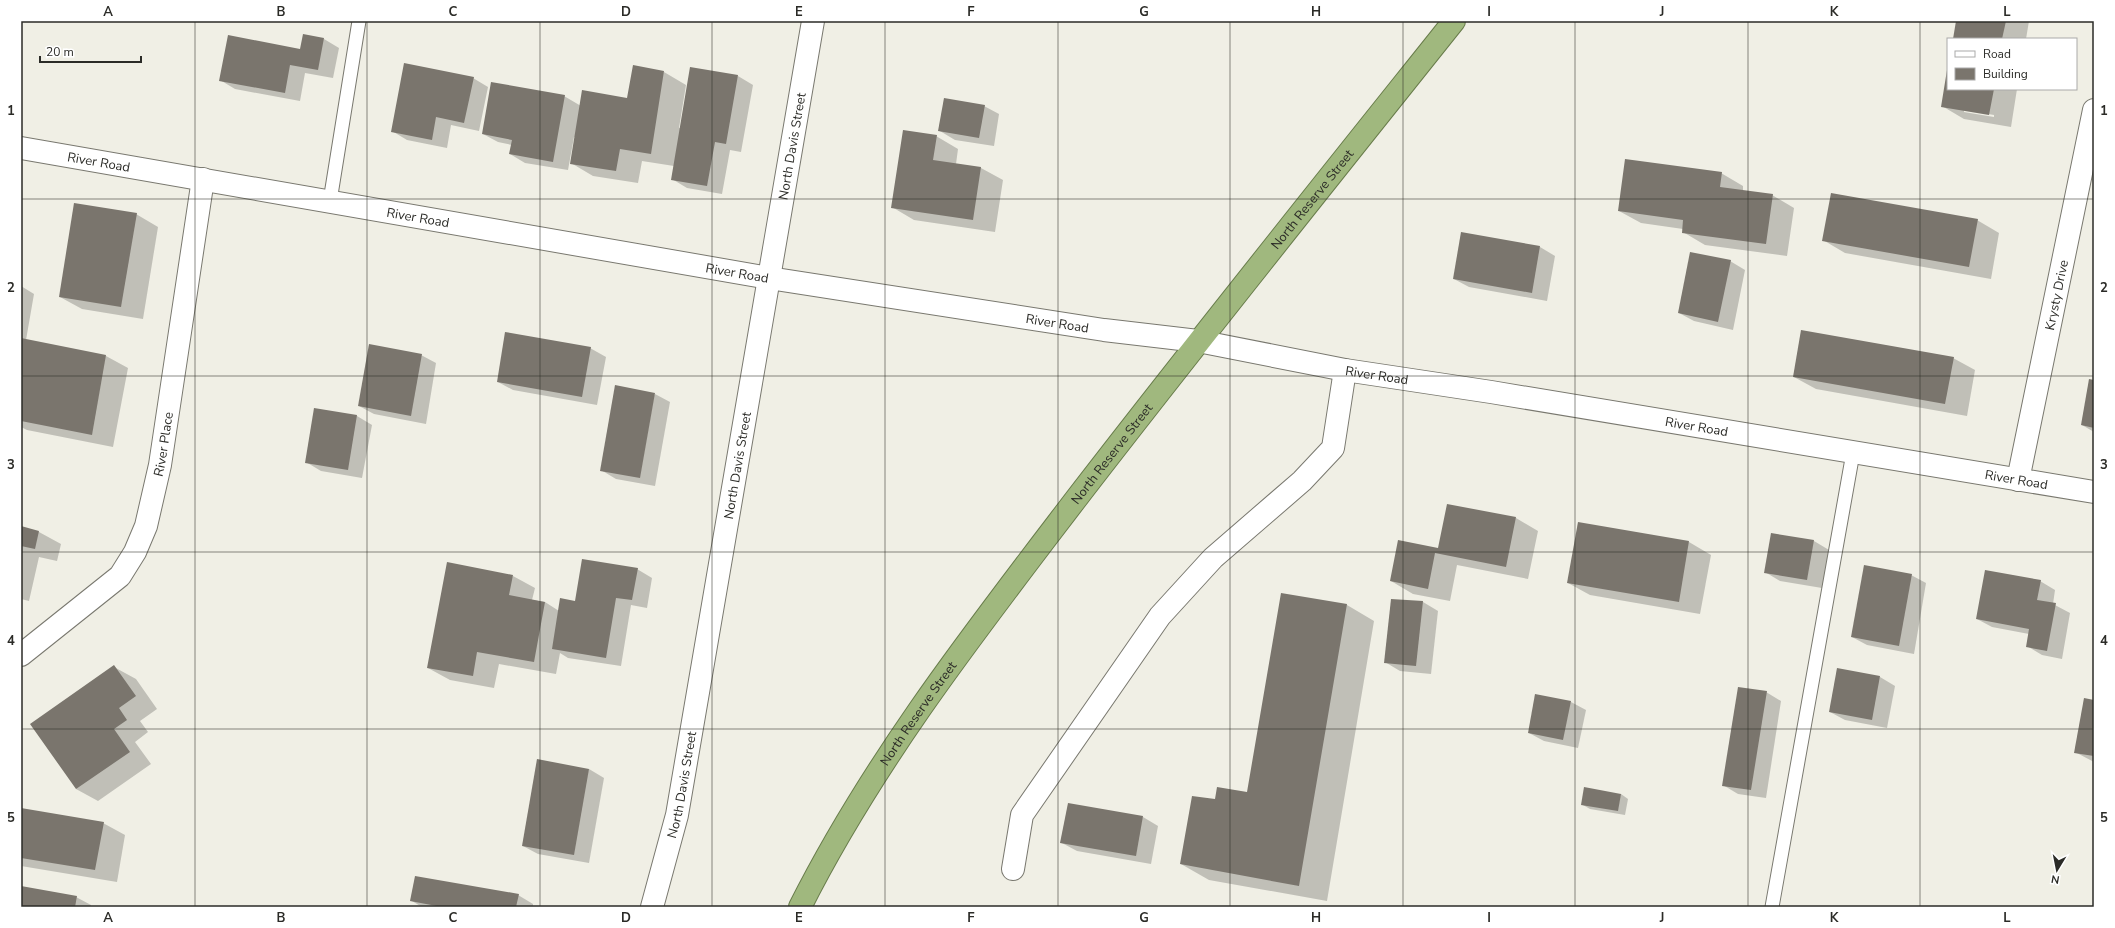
<svg xmlns="http://www.w3.org/2000/svg" width="2115" height="928" viewBox="0 0 2115 928" font-family="'Nunito Sans',sans-serif">
	<style>
		.shadow { fill: #0003; fill-rule: evenodd }
		.building { fill: #7a756d }
		.lines { fill: none; stroke-linecap: round; stroke-linejoin: round }
		.service-casing { stroke: #79786f; stroke-width: 15 }
		.minor-casing { stroke: #79786f; stroke-width: 24 }
		.tertiary-casing { stroke: #79786f; stroke-width: 24 }
		.trunk-casing { stroke: #687c4b; stroke-width: 24 }
		.service { stroke: #fff; stroke-width: 13 }
		.minor { stroke: #fff; stroke-width: 22 }
		.tertiary { stroke: #fff; stroke-width: 22 }
		.trunk { stroke: #a0b87e; stroke-width: 22 }
		.grid { fill: none; stroke: #2b2b27; stroke-width: 1; stroke-opacity: 0.55 }
		.labels { text-anchor: middle; stroke-width: 4; stroke-linejoin: round; paint-order: stroke }
		.street-label { font-size: 13px; fill: #2b2b27; stroke: #fff }
		.neatline { fill: none; stroke: #2b2b27; stroke-width: 1.5 }
		.grid-label { font-size: 13px; text-anchor: middle; font-weight: bold; fill: #2b2b27 }
	</style>
	<rect width="100%" height="100%" fill="#f0efe5"/>
	<g class="shadow">
		<polygon points="1957,21 2029,21 2026,39 1954,39"/>
		<polygon points="324,39 339,48 333,78 305,73 300,101 235,89 220,80 300,50"/>
		<path d="M1948,71v18h69l-6,38 -47,-8 -22,-13zM1964,110l30,5v2l-30,-5z"/>
		<polygon points="664,72 686,85 679,128 681,128 738,76 753,85 741,152 730,150 722,194 687,188 672,179 674,166 642,161 638,183 593,176 571,163 576,137 574,137 568,170 525,163 510,154 512,145 498,142 483,134 564,96 581,106 628,99"/>
		<polygon points="473,78 488,87 479,131 451,125 447,148 407,140 392,131"/>
		<polygon points="984,106 999,114 994,146 955,140 940,131"/>
		<polygon points="936,136 958,149 956,164 981,168 1003,180 995,232 914,220 892,207"/>
		<polygon points="1721,173 1743,186 1743,191 1772,195 1794,208 1787,256 1705,245 1683,232 1683,229 1641,223 1619,211"/>
		<polygon points="136,214 158,227 143,319 82,309 60,297"/>
		<polygon points="1977,220 1999,233 1991,279 1845,253 1823,240"/>
		<polygon points="1540,247 1555,256 1547,301 1469,287 1454,279"/>
		<polygon points="1730,261 1745,270 1733,330 1694,321 1679,313"/>
		<polygon points="21,286 34,294 26,340 106,356 128,368 113,447 27,430 21,427"/>
		<polygon points="590,348 606,357 597,405 513,390 498,382"/>
		<polygon points="421,355 436,363 426,424 374,414 359,406"/>
		<polygon points="1953,358 1975,370 1967,416 1816,389 1794,377"/>
		<polygon points="2094,381 2094,432 2082,425"/>
		<polygon points="655,394 670,402 655,486 616,479 601,470"/>
		<polygon points="315,409 357,416 372,425 362,478 321,471 306,462"/>
		<polygon points="1516,518 1538,531 1528,579 1457,565 1450,601 1413,594 1391,581 1439,550"/>
		<polygon points="21,527 39,532 61,544 57,561 39,557 29,601 21,599"/>
		<polygon points="1772,534 1814,541 1829,550 1822,588 1780,581 1765,572"/>
		<polygon points="1689,542 1711,555 1700,614 1590,595 1568,583"/>
		<polygon points="637,569 652,578 647,608 631,605 621,666 568,658 560,653 556,674 499,664 494,688 450,680 428,668 513,576 535,588 532,600 545,602 559,611"/>
		<polygon points="1911,575 1926,583 1914,654 1867,645 1852,637"/>
		<polygon points="2040,581 2055,590 2053,604 2070,613 2062,659 2042,655 2027,646 2029,634 1992,627 1977,619"/>
		<polygon points="1282,594 1347,605 1374,621 1327,901 1209,880 1181,864 1215,800 1248,793"/>
		<polygon points="1392,600 1423,602 1438,611 1431,674 1400,671 1385,662"/>
		<polygon points="114,667 136,679 157,709 140,721 148,732 135,742 151,764 98,801 76,789"/>
		<polygon points="1880,677 1895,686 1887,728 1845,720 1830,712"/>
		<polygon points="1766,692 1781,701 1766,798 1738,794 1723,785"/>
		<polygon points="2094,701 2094,762 2075,752"/>
		<polygon points="1571,702 1586,710 1578,748 1544,741 1529,733"/>
		<polygon points="589,769 604,778 589,863 538,854 523,846"/>
		<polygon points="1621,794 1628,799 1625,815 1590,809 1583,805"/>
		<polygon points="21,809 103,823 125,835 117,882 21,866"/>
		<polygon points="1143,817 1158,826 1151,864 1077,851 1062,843"/>
		<polygon points="21,887 76,897 91,905 91,907 21,907"/>
		<polygon points="518,895 533,904 533,907 422,907 412,901"/>
	</g>
	<g class="building">
		<polygon points="1956,21 2006,21 2002,39 1953,39"/>
		<polygon points="303,34 324,38 318,70 290,65 285,93 219,81 228,35 300,49"/>
		<polygon points="404,63 474,77 464,123 436,117 432,140 391,132"/>
		<polygon points="633,65 664,71 651,154 620,149 616,171 570,164 582,90 627,98"/>
		<polygon points="690,67 738,75 726,144 715,142 707,186 671,180"/>
		<polygon points="1947,70 1948,89 1994,89 1989,115 1941,107"/>
		<polygon points="491,82 565,95 553,162 509,154 512,140 482,134"/>
		<polygon points="944,98 985,105 979,138 938,131"/>
		<polygon points="903,130 937,135 933,160 981,167 973,220 891,208"/>
		<polygon points="1625,159 1722,172 1720,187 1773,194 1766,244 1682,233 1683,220 1618,211"/>
		<polygon points="1831,193 1978,219 1969,267 1822,241"/>
		<polygon points="74,203 137,213 121,307 59,297"/>
		<polygon points="1461,232 1540,246 1532,293 1453,279"/>
		<polygon points="1690,252 1731,260 1718,322 1678,313"/>
		<polygon points="1801,330 1954,357 1945,404 1793,377"/>
		<polygon points="505,332 591,347 582,397 497,382"/>
		<polygon points="21,338 106,355 92,435 21,421"/>
		<polygon points="369,344 422,354 411,416 358,406"/>
		<polygon points="2089,379 2094,380 2094,428 2081,425"/>
		<polygon points="615,385 655,393 640,478 600,471"/>
		<polygon points="314,408 357,415 348,470 305,463"/>
		<polygon points="1447,504 1516,517 1506,567 1435,553 1428,589 1390,581 1398,540 1438,548"/>
		<polygon points="1578,522 1689,541 1679,602 1567,583"/>
		<polygon points="21,526 39,531 35,549 21,546"/>
		<polygon points="1771,533 1814,540 1807,580 1764,573"/>
		<polygon points="582,559 638,568 632,600 616,598 606,658 552,649 560,598 575,601"/>
		<polygon points="447,562 513,575 509,595 545,602 534,662 477,652 473,676 427,668"/>
		<polygon points="1864,565 1912,574 1899,646 1851,637"/>
		<polygon points="1985,570 2041,580 2037,600 2056,603 2047,651 2026,647 2029,629 1976,619"/>
		<polygon points="1281,593 1347,604 1299,886 1180,864 1192,796 1215,799 1217,787 1247,792"/>
		<polygon points="1391,599 1423,601 1416,666 1384,663"/>
		<polygon points="114,665 136,696 119,708 127,720 114,729 130,752 76,789 30,724"/>
		<polygon points="1837,668 1880,676 1872,720 1829,712"/>
		<polygon points="1738,687 1767,691 1751,790 1722,786"/>
		<polygon points="1535,694 1571,701 1563,740 1528,733"/>
		<polygon points="2084,698 2094,700 2094,756 2074,753"/>
		<polygon points="537,759 589,769 574,855 522,846"/>
		<polygon points="1584,787 1621,794 1618,811 1581,805"/>
		<polygon points="1068,803 1143,816 1136,856 1060,843"/>
		<polygon points="21,808 104,822 95,870 21,858"/>
		<polygon points="415,876 519,894 516,907 442,907 410,901"/>
		<polygon points="21,886 77,896 75,907 21,907"/>
	</g>
	<g class="lines">
		<defs>
			<g id="service">
				<polyline points="330,201 359,21"/>
				<polyline points="1772,907 1853,453"/>
			</g>
			<g id="minor">
				<path id="s1" d="M1198,341l147,29 146,22 603,100"/>
				<path id="s2" d="M2018,480l76,-370"/>
				<path id="s3" d="M21,655l99,-79 15,-24 11,-26 14,-61 43,-286"/>
				<polyline points="1013,869 1022,815 1160,616 1213,558 1302,481 1333,448 1345,370"/>
				<path id="s4" d="M652,907l25,-92 136,-794"/>
			</g>
			<g id="tertiary">
				<path id="s5" d="M21,148l748,130 335,52 94,11"/>
			</g>
			<g id="trunk">
				<path id="s6" d="M800,907c74,-147 176,-277 276,-408 124,-161 251,-319 378,-478"/>
			</g>
		</defs>
		<use href="#service" class="service-casing"/>
		<use href="#minor" class="minor-casing"/>
		<use href="#tertiary" class="tertiary-casing"/>
		<use href="#trunk" class="trunk-casing"/>
		<use href="#service" class="service"/>
		<use href="#minor" class="minor"/>
		<use href="#tertiary" class="tertiary"/>
		<use href="#trunk" class="trunk"/>
	</g>
	<path class="grid" d="M195,21v886M367,21v886M540,21v886M712,21v886M885,21v886M1058,21v886M1230,21v886M1403,21v886M1575,21v886M1748,21v886M1920,21v886M21,199h2073M21,376h2073M21,552h2073M21,729h2073"/>
	<g class="labels">
		<g class="street-label">
			<text dy="5" stroke="none"><textPath href="#s4" startOffset="774">North Davis Street</textPath></text>
			<text dy="5" stroke="none"><textPath href="#s5" startOffset="79">River Road</textPath></text>
			<text dy="5" stroke="none"><textPath href="#s6" startOffset="875">North Reserve Street</textPath></text>
			<text dy="5" stroke="none"><textPath href="#s5" startOffset="403">River Road</textPath></text>
			<text dy="5" stroke="none"><textPath href="#s5" startOffset="727">River Road</textPath></text>
			<text dy="5" stroke="none"><textPath href="#s2" startOffset="189">Krysty Drive</textPath></text>
			<text dy="5" stroke="none"><textPath href="#s5" startOffset="1051">River Road</textPath></text>
			<text dy="5" stroke="none"><textPath href="#s1" startOffset="182">River Road</textPath></text>
			<text dy="5" stroke="none"><textPath href="#s1" startOffset="506">River Road</textPath></text>
			<text dy="5" stroke="none"><textPath href="#s3" startOffset="267">River Place</textPath></text>
			<text dy="5" stroke="none"><textPath href="#s6" startOffset="551">North Reserve Street</textPath></text>
			<text dy="5" stroke="none"><textPath href="#s4" startOffset="450">North Davis Street</textPath></text>
			<text dy="5" stroke="none"><textPath href="#s1" startOffset="830">River Road</textPath></text>
			<text dy="5" stroke="none"><textPath href="#s6" startOffset="227">North Reserve Street</textPath></text>
			<text dy="5" stroke="none"><textPath href="#s4" startOffset="126">North Davis Street</textPath></text>
		</g>
	</g>
	<rect width="2115" height="928" fill="none" stroke="#ffffff" stroke-width="44"/>
	<rect x="1947" y="38" width="130" height="52" fill="#ffffff" stroke="#aaaaa9"/>
	<rect x="1955" y="51" width="20" height="6" fill="#ffffff" stroke="#aaaaa9"/>
	<text x="1983" y="58" font-size="12" fill="#2b2b27">Road</text>
	<rect x="1955" y="68" width="20" height="12" fill="#7a756d" stroke="#aaaaa9"/>
	<text x="1983" y="78" font-size="12" fill="#2b2b27">Building</text>
	<g transform="translate(2057 870) rotate(190)" stroke="#ffffff" stroke-width="3" paint-order="stroke">
	<path d="M0-3L7 15L0 10L-7 15Z" fill="#2b2b27"/>
	<text y="-6" font-size="11" font-weight="bold" text-anchor="middle" fill="#2b2b27">N</text>
	</g>
	<path d="M40 56v6h101v-6" fill="none" stroke="#2b2b27" stroke-width="2"/>
	<text x="46" y="56" font-size="12" fill="#2b2b27" stroke="#ffffff" stroke-width="3" paint-order="stroke">20 m</text>
	<rect x="22" y="22" width="2071" height="884" class="neatline"/>
	<g class="grid-label">
		<text x="108" y="16">A</text>
		<text x="281" y="16">B</text>
		<text x="453" y="16">C</text>
		<text x="626" y="16">D</text>
		<text x="799" y="16">E</text>
		<text x="971" y="16">F</text>
		<text x="1144" y="16">G</text>
		<text x="1316" y="16">H</text>
		<text x="1489" y="16">I</text>
		<text x="1662" y="16">J</text>
		<text x="1834" y="16">K</text>
		<text x="2007" y="16">L</text>
		<text x="11" y="115">1</text>
		<text x="2104" y="115">1</text>
		<text x="11" y="292">2</text>
		<text x="2104" y="292">2</text>
		<text x="11" y="469">3</text>
		<text x="2104" y="469">3</text>
		<text x="11" y="645">4</text>
		<text x="2104" y="645">4</text>
		<text x="11" y="822">5</text>
		<text x="2104" y="822">5</text>
		<text x="108" y="922">A</text>
		<text x="281" y="922">B</text>
		<text x="453" y="922">C</text>
		<text x="626" y="922">D</text>
		<text x="799" y="922">E</text>
		<text x="971" y="922">F</text>
		<text x="1144" y="922">G</text>
		<text x="1316" y="922">H</text>
		<text x="1489" y="922">I</text>
		<text x="1662" y="922">J</text>
		<text x="1834" y="922">K</text>
		<text x="2007" y="922">L</text>
	</g>
</svg>
